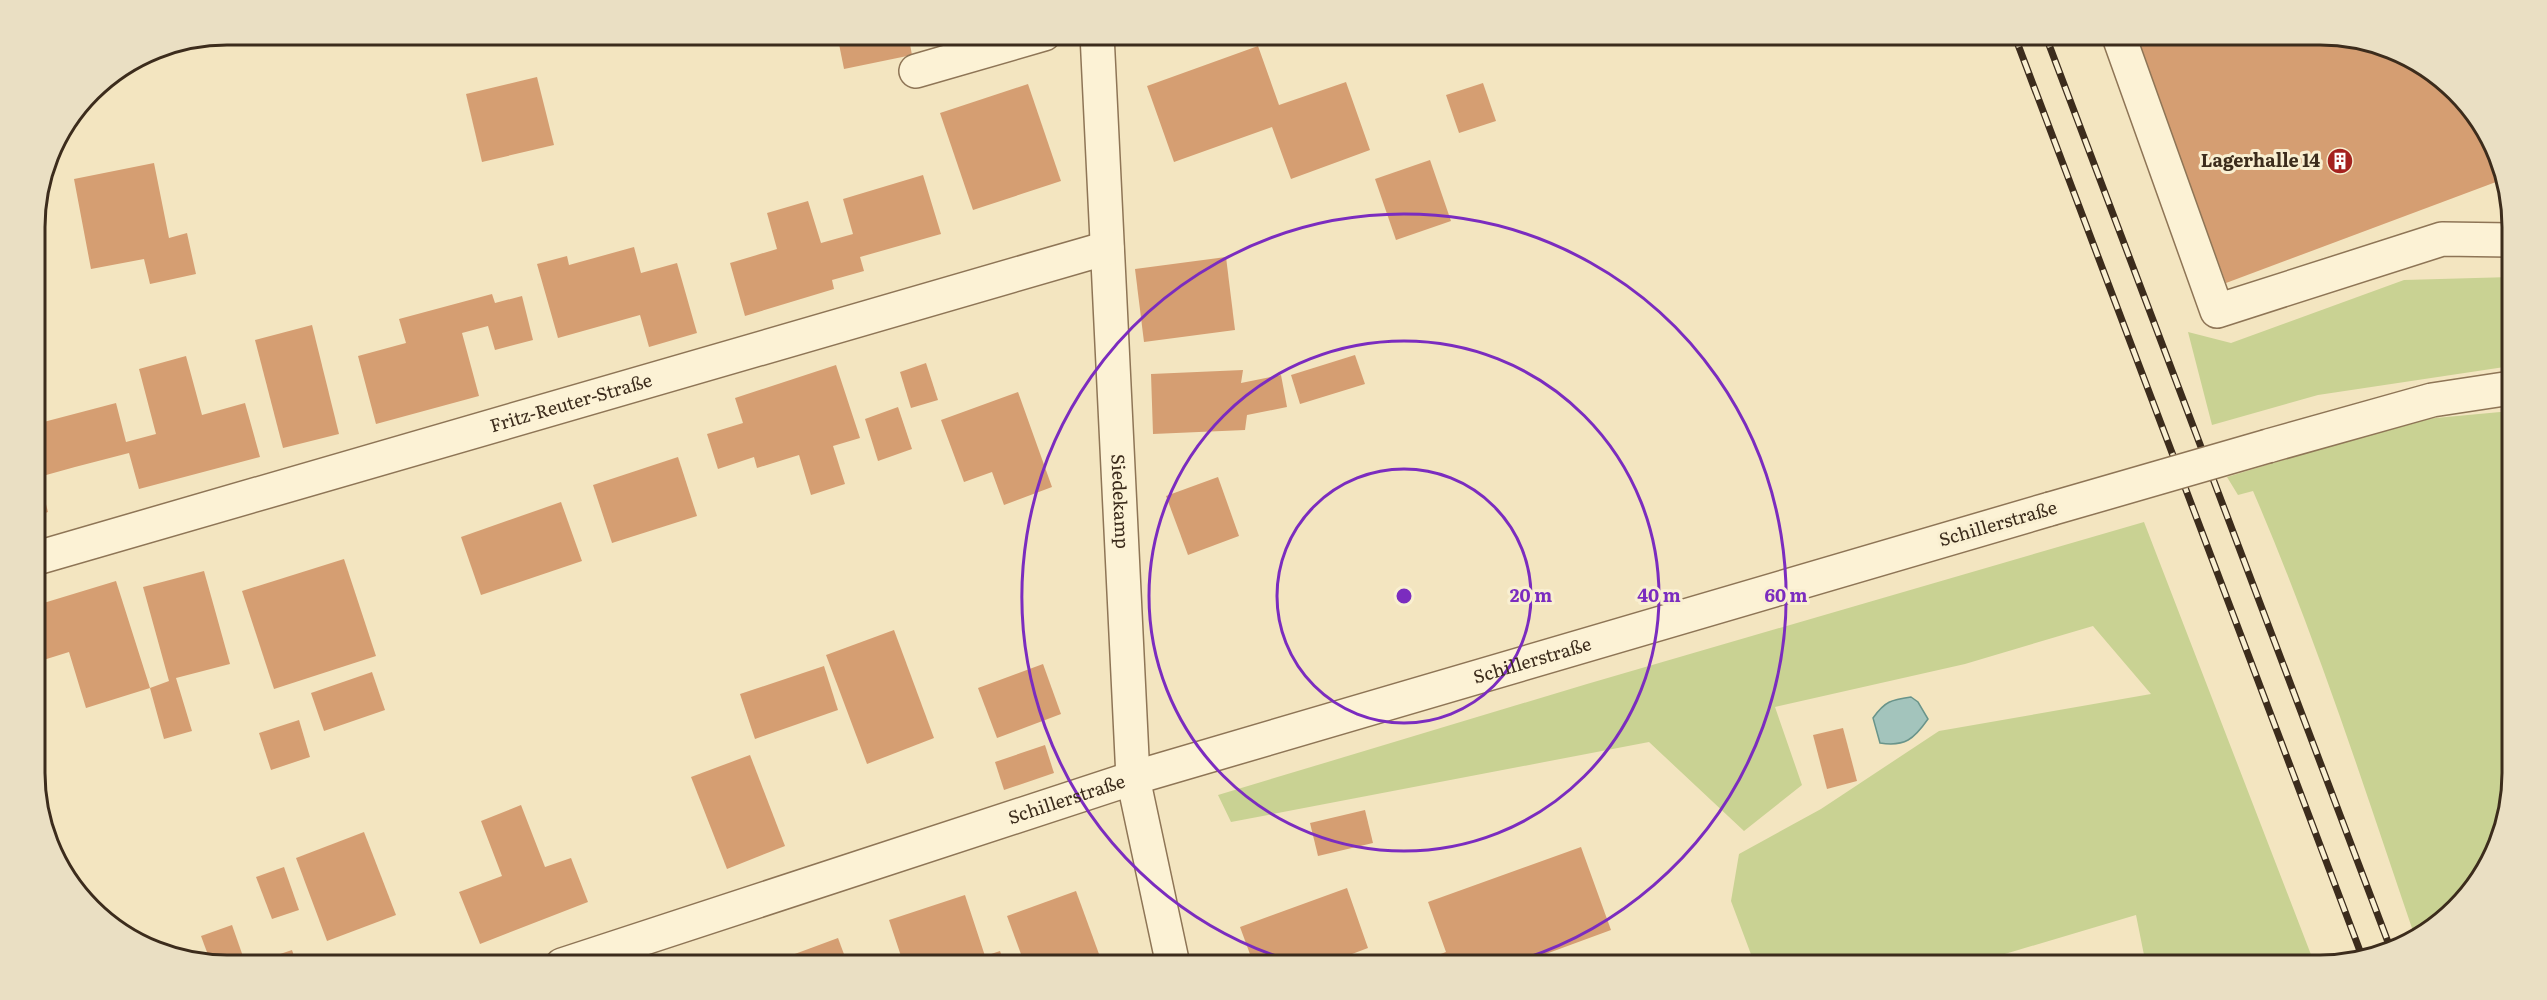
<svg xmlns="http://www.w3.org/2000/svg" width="2547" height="1000" viewBox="0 0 2547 1000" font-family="Literata,serif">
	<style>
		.green { fill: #c9d293 }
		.water { fill: #a3c4bc; stroke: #69948a; stroke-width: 1.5 }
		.building { fill: #d59e72 }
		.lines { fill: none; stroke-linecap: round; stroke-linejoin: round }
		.minor-casing { stroke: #8e7556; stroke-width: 36 }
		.minor { stroke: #fcf2d5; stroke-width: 33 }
		.rail-casing { stroke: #3c2c1c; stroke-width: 7 }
		.rail { stroke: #f9efd1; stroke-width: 4.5; stroke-dasharray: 14; stroke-linecap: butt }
		.minor-bridge-casing { stroke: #8e7556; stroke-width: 36; stroke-linecap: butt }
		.minor-bridge { stroke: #fcf2d5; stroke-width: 33 }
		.ring { fill: none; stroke: #7b2cbf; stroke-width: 3 }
		.labels { text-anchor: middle; stroke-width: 6; stroke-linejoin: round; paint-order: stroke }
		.poi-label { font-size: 18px; font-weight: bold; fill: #3c2c1c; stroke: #f9efd1; text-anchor: end }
		.street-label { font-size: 18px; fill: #3c2c1c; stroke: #f9efd1 }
		.rim { fill: none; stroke: #3c2c1c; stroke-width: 3 }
		.centre { fill: #7b2cbf; stroke: #f9efd1; stroke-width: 3 }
		.ring-label { font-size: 18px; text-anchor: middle; font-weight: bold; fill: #7b2cbf; stroke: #f9efd1; stroke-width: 6; stroke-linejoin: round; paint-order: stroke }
	</style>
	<rect width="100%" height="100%" fill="#f3e5c0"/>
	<g class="green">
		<polygon points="2511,277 2511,366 2318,395 2212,425 2188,332 2231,343 2404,280"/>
		<path d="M2511,411l1,362 -10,62 -29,55 -36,36 -22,11c-51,-150 -99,-300 -162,-446l-15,4 -11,-18 187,-57z"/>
		<polygon points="2144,522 2315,965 2146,965 2136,915 1968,965 1755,965 1731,901 1739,854 1821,809 1939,731 2151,694 2093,626 1965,664 1775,707 1802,785 1744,831 1649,742 1231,822 1218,795 1587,684"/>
	</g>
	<path class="water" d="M1911,697l7,5 10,17c-14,20 -23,28 -48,24l-7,-25c12,-17 18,-18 38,-21z"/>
	<g class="building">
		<polygon points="339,34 391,34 392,37 341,46"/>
		<polygon points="719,34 759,34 759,36 721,43"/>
		<polygon points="837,34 908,34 912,55 844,69"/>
		<polygon points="2134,34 2320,34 2382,45 2465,100 2493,142 2504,179 2226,283"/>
		<polygon points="1258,46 1279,105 1346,82 1370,150 1291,179 1272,127 1174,162 1147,86"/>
		<polygon points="537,77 554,145 482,162 466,94"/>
		<polygon points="1483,83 1496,121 1459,133 1446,95"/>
		<polygon points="1028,84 1061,181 973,210 940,113"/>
		<polygon points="1430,160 1451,221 1396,240 1375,179"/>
		<polygon points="154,163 169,238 187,233 196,274 150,284 144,259 91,269 74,179"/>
		<polygon points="923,175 941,234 860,257 864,271 832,280 834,289 745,316 730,263 777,249 767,213 808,201 821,243 853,234 843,199"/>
		<polygon points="634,247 641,273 677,263 697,333 649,347 640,315 558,338 537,264 567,256 569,265"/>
		<polygon points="1226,257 1235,330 1144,342 1135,269"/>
		<polygon points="492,294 495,303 522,296 533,340 495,350 488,326 462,333 479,396 376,424 358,356 406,343 399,319"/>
		<polygon points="312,325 339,434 283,448 255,340"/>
		<polygon points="1355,355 1365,384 1300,404 1291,375"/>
		<polygon points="186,356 202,415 245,403 260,457 139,489 129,453 75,467 39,477 48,512 37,516 36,424 116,403 126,442 156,434 139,369"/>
		<polygon points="926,363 938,400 911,408 900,372"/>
		<polygon points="836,365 860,438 833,446 845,484 811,495 799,455 757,468 754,457 718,469 707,434 743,423 735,398"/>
		<polygon points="1243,370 1241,383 1281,375 1287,407 1247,415 1245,430 1153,434 1151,374"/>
		<polygon points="1018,392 1052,487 1004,505 992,472 964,482 941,420"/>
		<polygon points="898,407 912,449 878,461 865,419"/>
		<polygon points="678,457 697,516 612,543 593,485"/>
		<polygon points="1218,477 1239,536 1188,555 1166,496"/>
		<polygon points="561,502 582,561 481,595 461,537"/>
		<polygon points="344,559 376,656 274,689 242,591"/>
		<polygon points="204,571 230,664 176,678 192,731 164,739 150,688 169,681 143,587"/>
		<polygon points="116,581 150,688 86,708 69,652 37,662 37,605"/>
		<polygon points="894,630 934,738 867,764 826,655"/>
		<polygon points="1043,664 1061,714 997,738 978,688"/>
		<polygon points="824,666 838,710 755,739 740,694"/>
		<polygon points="372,672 385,710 324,731 311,693"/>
		<polygon points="299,720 310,757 271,770 259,733"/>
		<polygon points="1843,728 1857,781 1827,789 1813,735"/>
		<polygon points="1045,745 1054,773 1004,790 995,762"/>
		<polygon points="750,755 785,846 727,869 691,777"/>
		<polygon points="521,805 545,867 571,858 588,902 480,944 459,892 502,876 481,821"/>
		<polygon points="1365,810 1373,843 1318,856 1310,823"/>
		<polygon points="364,832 396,915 327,941 296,858"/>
		<polygon points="1581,847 1611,930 1516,965 1411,965 1446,952 1428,902"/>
		<polygon points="284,867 299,910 272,919 256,877"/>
		<polygon points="1347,888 1368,948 1344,957 1347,965 1254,965 1240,927"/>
		<polygon points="1076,891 1103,965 1025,965 1007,916"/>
		<polygon points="965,895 985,956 1000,951 1005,965 904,965 889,920"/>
		<polygon points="232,925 246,965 211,963 201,936"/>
		<polygon points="838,938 848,965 765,965"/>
		<polygon points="292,950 297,965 247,965"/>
	</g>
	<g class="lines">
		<defs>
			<g id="minor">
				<path id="s1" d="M1097,34l36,744 40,187"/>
				<polyline points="2118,34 2217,311 2442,239 2511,240"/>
				<polyline points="916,71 1044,34"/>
				<polyline points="2268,446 2432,400 2511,388"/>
				<path id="s2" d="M37,558l1070,-310"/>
				<path id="s3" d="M562,965l571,-187 917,-269"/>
			</g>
		</defs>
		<use href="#minor" class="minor-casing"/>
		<use href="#minor" class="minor"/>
		<defs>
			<g id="rail">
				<polyline points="2014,34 2363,959"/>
				<polyline points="2045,34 2391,950"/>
			</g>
		</defs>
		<use href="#rail" class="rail-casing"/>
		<use href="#rail" class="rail"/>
		<defs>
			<polyline id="minor-bridge" points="2050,509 2268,446"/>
		</defs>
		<use href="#minor-bridge" class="minor-bridge-casing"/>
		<use href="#minor-bridge" class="minor-bridge"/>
	</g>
	<g class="ring">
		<circle cx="1404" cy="596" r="127"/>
		<circle cx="1404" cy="596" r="255"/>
		<path d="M1305 965A382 382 0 1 1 1503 965"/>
	</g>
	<defs>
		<symbol id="building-disc" viewBox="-11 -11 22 22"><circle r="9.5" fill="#a4221f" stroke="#f9efd1"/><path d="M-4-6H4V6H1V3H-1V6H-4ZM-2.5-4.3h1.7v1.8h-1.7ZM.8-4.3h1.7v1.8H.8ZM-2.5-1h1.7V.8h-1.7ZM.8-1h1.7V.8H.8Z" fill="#fff"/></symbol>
	</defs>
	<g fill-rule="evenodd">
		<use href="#building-disc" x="2325" y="146" width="30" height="30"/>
	</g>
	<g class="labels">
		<g class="poi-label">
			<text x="2320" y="167">Lagerhalle 14</text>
		</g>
		<g class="street-label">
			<text dy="6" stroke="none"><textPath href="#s2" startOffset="556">Fritz-Reuter-Straße</textPath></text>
			<text dy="6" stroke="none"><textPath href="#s1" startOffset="468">Siedekamp</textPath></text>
			<text transform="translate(1998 524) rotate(-16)" y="6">Schillerstraße</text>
			<text dy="6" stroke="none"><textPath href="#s3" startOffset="1017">Schillerstraße</textPath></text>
			<text dy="6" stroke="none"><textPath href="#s3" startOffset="531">Schillerstraße</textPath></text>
		</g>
	</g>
	<path d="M0 0H2547V1000H0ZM227 45H2320A182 182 0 0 1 2502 227V773A182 182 0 0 1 2320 955H227A182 182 0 0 1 45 773V227A182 182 0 0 1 227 45Z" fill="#eadfc3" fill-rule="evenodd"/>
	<path class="rim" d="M227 45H2320A182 182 0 0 1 2502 227V773A182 182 0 0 1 2320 955H227A182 182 0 0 1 45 773V227A182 182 0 0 1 227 45Z"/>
	<circle cx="1404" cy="596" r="9" class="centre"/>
	<g class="ring-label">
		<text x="1531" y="602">20 m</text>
		<text x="1659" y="602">40 m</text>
		<text x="1786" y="602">60 m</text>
	</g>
</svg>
